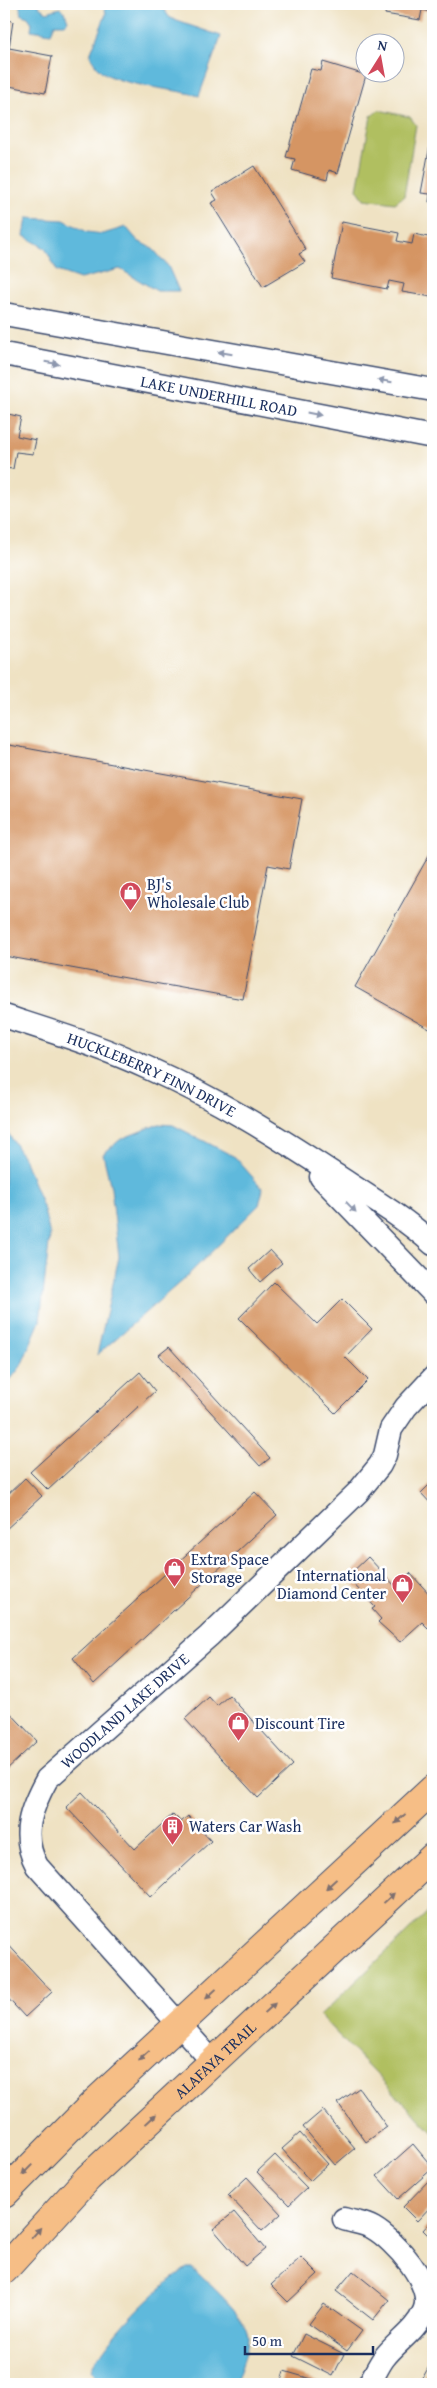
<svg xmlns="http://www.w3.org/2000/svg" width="437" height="2388" viewBox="0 0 437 2388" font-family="'Gentium Book Plus',serif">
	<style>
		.green { fill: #b0bf61; stroke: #667760 }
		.water { fill: #5fb9dc; stroke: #3d749d }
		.building { fill: #d59563 }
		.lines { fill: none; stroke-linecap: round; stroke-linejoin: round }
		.minor-casing { stroke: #3b4a6d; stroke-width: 25 }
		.major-casing { stroke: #3b4a6d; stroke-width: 30 }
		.minor { stroke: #fff; stroke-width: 22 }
		.major { stroke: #f6be86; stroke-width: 28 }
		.oneway { fill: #8d97ae }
		.oneway2 { fill: #7e6f70 }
		.labels { text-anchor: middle; stroke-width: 5; stroke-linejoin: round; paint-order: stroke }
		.street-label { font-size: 16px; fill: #1b2f5e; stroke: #fff }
		.poi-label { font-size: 16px; fill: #1b2f5e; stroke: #fff; text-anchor: start }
	</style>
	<rect width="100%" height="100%" fill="#fff"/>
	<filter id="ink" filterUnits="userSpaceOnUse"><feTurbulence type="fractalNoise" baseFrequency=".02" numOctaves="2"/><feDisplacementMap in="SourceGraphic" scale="10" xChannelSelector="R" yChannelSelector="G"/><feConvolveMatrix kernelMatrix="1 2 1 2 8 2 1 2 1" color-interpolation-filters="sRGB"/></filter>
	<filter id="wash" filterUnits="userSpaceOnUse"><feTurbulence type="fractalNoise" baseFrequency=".0096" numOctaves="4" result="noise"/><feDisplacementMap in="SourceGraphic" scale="20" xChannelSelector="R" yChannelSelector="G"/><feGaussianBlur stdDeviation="1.12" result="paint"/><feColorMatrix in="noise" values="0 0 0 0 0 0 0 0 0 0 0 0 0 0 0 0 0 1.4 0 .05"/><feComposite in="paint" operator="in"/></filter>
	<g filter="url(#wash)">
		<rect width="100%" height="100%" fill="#efe2c3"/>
		<g class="green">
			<polygon points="379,110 410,117 416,125 404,196 395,203 364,199 357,189 371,116"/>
			<polygon points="433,1907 433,2133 320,2016"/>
		</g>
		<g class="water">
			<polygon points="19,4 40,4 39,7 47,12 60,8 65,12 68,21 65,24 55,24 51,33 31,30 32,23 28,17 22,15"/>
			<path d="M104,4h57l8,13 8,4 44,15 -22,60c-25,-8 -86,-10 -101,-28 -3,-3 -6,-9 -8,-13l16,-41z"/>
			<polygon points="27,218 64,220 87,232 103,234 126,227 138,241 153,249 168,266 179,291 157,291 120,269 80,279 57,271 45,248 24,236"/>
			<polygon points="159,1124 173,1125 235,1157 263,1189 259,1205 186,1277 97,1355 119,1257 111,1188 103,1154 121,1139"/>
			<polygon points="4,1126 25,1161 43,1207 50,1235 40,1321 21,1366 4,1388"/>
			<polygon points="433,2012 433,2068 427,2038"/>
			<path d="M187,2268h5c14,13 55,48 56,68 0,16 -8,33 -13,48h-136l-7,-15c14,-30 66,-83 95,-101z"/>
		</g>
		<g id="blocks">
			<g class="building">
				<polygon points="387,4 433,4 433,12 422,10 420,20 385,14"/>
				<polygon points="4,20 13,21 9,48 52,56 45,93 4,85"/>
				<polygon points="323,62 366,75 338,173 329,170 327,180 292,170 295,159 286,157 311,69 321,71"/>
				<polygon points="432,134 433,134 433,203 429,202 430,194 421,193"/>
				<polygon points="254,166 306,250 299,254 305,262 263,287 211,203 217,200 212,192"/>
				<polygon points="342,222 399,233 397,241 412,244 414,234 433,238 432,297 402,292 404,284 389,281 387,289 331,278"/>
				<polygon points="4,413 21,417 17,436 36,440 33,454 16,452 13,469 4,468"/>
				<polygon points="4,744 302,799 289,869 268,865 243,999 4,956"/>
				<polygon points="433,848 433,1031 355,987"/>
				<polygon points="270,1250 282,1263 260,1282 249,1269"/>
				<polygon points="274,1282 317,1324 342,1299 372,1329 345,1357 368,1380 335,1413 239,1318"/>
				<polygon points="169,1347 270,1458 260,1466 159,1355"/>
				<polygon points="140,1372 155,1391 48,1490 30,1472"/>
				<polygon points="25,1478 42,1496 4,1531 4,1498"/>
				<polygon points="433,1481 433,1506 421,1493"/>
				<polygon points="255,1492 277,1515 94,1684 73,1658"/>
				<polygon points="368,1557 396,1587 410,1573 433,1598 433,1622 428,1628 422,1622 400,1642 378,1622 381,1619 372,1609 375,1607 347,1577"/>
				<polygon points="229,1695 293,1765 258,1798 185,1719 209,1697 217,1706"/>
				<polygon points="4,1706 37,1741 4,1772"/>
				<polygon points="82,1792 135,1849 173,1814 181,1822 188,1816 211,1841 151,1897 66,1807"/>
				<polygon points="4,1940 52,1992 25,2017 4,1994"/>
				<polygon points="359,2088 387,2127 366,2142 338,2103"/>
				<polygon points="323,2110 355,2148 335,2165 303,2127"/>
				<polygon points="300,2133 328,2164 310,2181 282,2149"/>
				<polygon points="413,2144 433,2168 398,2199 377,2176"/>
				<polygon points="275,2155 307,2188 289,2205 257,2172"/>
				<polygon points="433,2176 433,2204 417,2221 403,2207"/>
				<polygon points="247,2177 281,2214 262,2231 228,2195"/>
				<polygon points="234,2212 265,2249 245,2266 213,2229"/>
				<polygon points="433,2219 433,2240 423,2230"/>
				<polygon points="301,2257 318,2274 288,2302 271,2285"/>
				<polygon points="353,2271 389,2300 373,2320 336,2291"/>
				<polygon points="324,2304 362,2331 347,2351 309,2324"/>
				<polygon points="304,2334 344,2354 333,2376 293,2356"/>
				<polygon points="433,2359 433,2384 427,2384 421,2381"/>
				<polygon points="284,2371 328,2384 280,2384"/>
			</g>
		</g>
	</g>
	<g filter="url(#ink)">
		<use href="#blocks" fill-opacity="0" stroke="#3b4a6d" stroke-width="1"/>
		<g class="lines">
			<defs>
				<g id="minor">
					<polyline points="4,314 433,390"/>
					<path id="s1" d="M4,354l429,83"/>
					<path id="s2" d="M4,1016c49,16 99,31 146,53 65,29 125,66 184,105 34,22 69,43 99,70"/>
					<polyline points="321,1177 433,1293"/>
					<path id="s3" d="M213,2062l-176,-196c-17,-31 -6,-58 10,-87l162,-143 149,-144 22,-27 5,-10 6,-26 15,-22 27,-29"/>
					<path d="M344,2219c9,3 21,4 29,9 21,12 63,57 51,83 -8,20 -27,30 -40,47 -6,8 -10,18 -15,26"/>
				</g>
				<g id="major">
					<polyline points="4,2194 94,2103 433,1789"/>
					<path id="s4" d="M4,2270l84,-92 345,-321"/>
				</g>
			</defs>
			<use href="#minor" class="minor-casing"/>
			<use href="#major" class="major-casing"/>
			<use href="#minor" class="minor"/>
			<use href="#major" class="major"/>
		</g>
		<defs><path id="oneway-solid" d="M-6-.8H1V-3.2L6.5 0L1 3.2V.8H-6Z" transform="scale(1.25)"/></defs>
		<g class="oneway">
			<use href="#oneway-solid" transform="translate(225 353) rotate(-170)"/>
			<use href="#oneway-solid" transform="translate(52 363) rotate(10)"/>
			<use href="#oneway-solid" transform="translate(385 381) rotate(-170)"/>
			<use href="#oneway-solid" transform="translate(314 414) rotate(11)"/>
			<use href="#oneway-solid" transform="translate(351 1207) rotate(46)"/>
		</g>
		<g class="oneway2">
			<use href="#oneway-solid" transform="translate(400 1819) rotate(137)"/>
			<use href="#oneway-solid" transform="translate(331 1884) rotate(137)"/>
			<use href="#oneway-solid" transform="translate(389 1898) rotate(-43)"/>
			<use href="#oneway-solid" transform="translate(211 1994) rotate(137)"/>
			<use href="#oneway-solid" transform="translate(270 2008) rotate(-43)"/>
			<use href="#oneway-solid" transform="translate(144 2056) rotate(137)"/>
			<use href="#oneway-solid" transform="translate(151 2119) rotate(-43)"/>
			<use href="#oneway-solid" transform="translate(27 2170) rotate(134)"/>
			<use href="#oneway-solid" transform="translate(36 2233) rotate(-49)"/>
		</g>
	</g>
	<defs>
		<symbol id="shop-pin" viewBox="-11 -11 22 30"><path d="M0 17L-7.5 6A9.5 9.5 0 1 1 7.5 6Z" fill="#d1495b" stroke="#fff"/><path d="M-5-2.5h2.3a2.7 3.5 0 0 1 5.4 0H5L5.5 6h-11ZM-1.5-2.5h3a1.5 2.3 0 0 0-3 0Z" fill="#fff"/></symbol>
		<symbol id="building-pin" viewBox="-11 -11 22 30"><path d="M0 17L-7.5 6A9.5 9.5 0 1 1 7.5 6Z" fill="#d1495b" stroke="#fff"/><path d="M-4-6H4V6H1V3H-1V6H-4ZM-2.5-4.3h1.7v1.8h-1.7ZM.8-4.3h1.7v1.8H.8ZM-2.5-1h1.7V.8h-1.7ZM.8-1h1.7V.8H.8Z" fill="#fff"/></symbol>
	</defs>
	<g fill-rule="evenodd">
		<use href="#shop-pin" x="118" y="880" width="25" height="34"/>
		<use href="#shop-pin" x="162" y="1556" width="25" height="34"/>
		<use href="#shop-pin" x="390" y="1572" width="25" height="34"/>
		<use href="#shop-pin" x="226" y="1710" width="25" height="34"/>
		<use href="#building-pin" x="160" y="1814" width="25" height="34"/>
	</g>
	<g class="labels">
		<g class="street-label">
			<text dy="6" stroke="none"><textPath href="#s1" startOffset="219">LAKE UNDERHILL ROAD</textPath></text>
			<text dy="6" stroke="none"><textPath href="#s2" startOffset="159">HUCKLEBERRY FINN DRIVE</textPath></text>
			<text dy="6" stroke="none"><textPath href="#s3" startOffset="459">WOODLAND LAKE DRIVE</textPath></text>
			<text dy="6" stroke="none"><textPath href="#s4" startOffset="298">ALAFAYA TRAIL</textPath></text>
		</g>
		<g class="poi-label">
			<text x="147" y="890">BJ's<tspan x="147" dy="18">Wholesale Club</tspan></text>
			<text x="191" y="1565">Extra Space<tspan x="191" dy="18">Storage</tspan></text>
			<text x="386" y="1581" text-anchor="end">International<tspan x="386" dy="18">Diamond Center</tspan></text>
			<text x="255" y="1729">Discount Tire</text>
			<text x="189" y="1832">Waters Car Wash</text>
		</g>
	</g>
	<rect width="437" height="2388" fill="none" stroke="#fff" stroke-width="20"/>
	<g transform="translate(380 58) rotate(11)"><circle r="24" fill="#ffffff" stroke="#a4acbf"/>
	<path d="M0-4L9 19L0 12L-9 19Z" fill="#d1495b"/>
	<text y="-8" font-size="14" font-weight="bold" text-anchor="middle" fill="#1b2f5e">N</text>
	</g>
	<path d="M245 2346v8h128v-8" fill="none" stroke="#1b2f5e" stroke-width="2.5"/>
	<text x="252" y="2346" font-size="15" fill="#1b2f5e" stroke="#ffffff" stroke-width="4" paint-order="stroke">50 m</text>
</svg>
